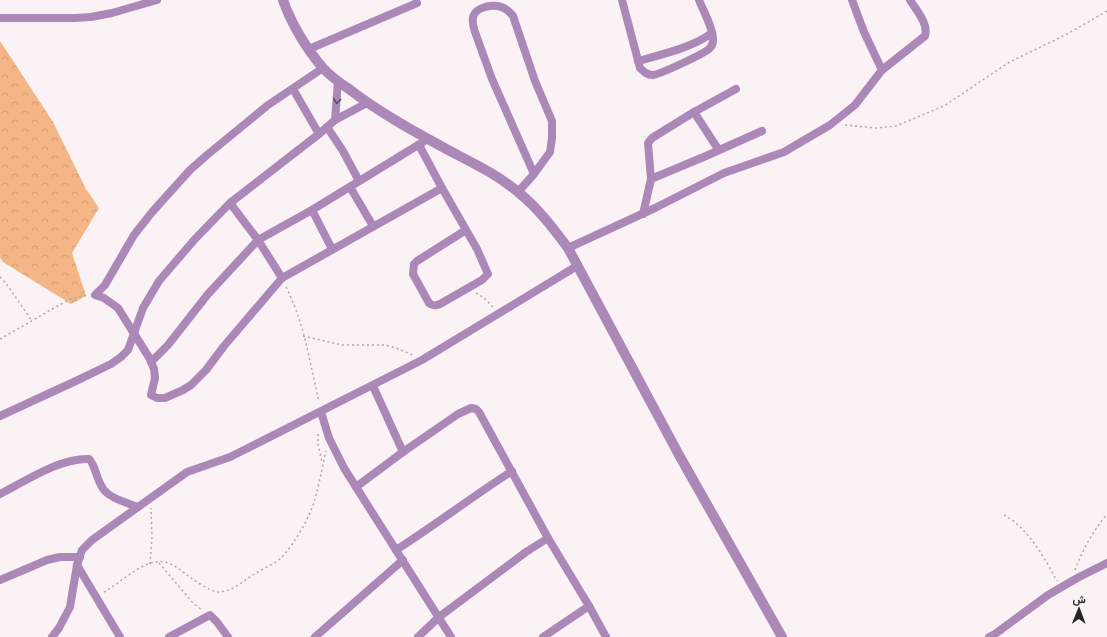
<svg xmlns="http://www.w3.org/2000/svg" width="1107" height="637" viewBox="0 0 1107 637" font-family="'Work Sans',Vazirmatn,sans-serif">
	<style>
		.forest { fill: url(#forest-crowns) }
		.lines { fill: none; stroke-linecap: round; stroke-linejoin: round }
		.path { stroke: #aea8aa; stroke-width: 1.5; stroke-dasharray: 2 3; stroke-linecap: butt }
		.minor { stroke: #ac88b9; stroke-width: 8 }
		.tertiary { stroke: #ac88b9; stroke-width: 10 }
		.oneway { stroke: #5c4b60 }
	</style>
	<defs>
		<pattern id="forest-crowns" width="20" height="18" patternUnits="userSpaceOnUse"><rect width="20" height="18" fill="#f5b687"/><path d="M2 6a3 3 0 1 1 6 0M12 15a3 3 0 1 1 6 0" fill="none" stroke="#d29c74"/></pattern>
	</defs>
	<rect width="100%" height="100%" fill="#faf2f5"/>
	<polygon class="forest" points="0,41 53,122 86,189 99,208 72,253 86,296 71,304 3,262 0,257"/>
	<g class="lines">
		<g class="path">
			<polyline points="845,125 876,128 896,126 944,106 1008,63 1067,34 1107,11"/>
			<polyline points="0,277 8,286 32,321"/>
			<path d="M286,287c18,35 24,76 33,115"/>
			<polyline points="476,293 484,298 493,307"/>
			<polyline points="303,336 342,345 385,345 396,348 413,355"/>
			<polyline points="0,339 70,299 87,295"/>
			<polyline points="318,434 318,444 322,462"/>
			<path d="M1004,515c24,13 40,42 53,66"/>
			<polyline points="159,563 193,603 202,610"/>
			<polyline points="150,564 152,537 151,508"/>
			<path d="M1075,570c8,-21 18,-39 32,-56"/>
			<path d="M104,592c17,-9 43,-37 64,-29 9,3 16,10 23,15 8,5 18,13 27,14 13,0 23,-9 33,-16 9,-6 23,-11 31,-19 12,-13 27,-38 32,-55 5,-16 8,-34 12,-51"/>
		</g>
		<g class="minor">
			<path d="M622,0l18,68c4,4 7,7 13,7 8,-1 50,-21 56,-26 2,-2 4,-5 4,-8 1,-11 -10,-31 -14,-41"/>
			<polyline points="852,0 864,32 882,70"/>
			<polyline points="0,18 75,18 91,17 112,13 157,0"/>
			<polyline points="309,49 417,3"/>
			<path d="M638,61c25,-7 53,-13 74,-28"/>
			<polyline points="323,68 268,105 207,155 190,170 153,211 134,235 105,285 95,295 104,298 118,308 150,359 154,369 155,378 151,395 157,398 165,398 183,390 191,385 206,370 224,346 282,278 442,188 419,145"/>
			<polyline points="293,89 319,134"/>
			<polyline points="694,112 718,149"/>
			<polyline points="335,120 338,81"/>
			<polyline points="327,127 343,151 359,181"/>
			<path d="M651,179c37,-15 74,-31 111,-48"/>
			<polyline points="350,187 373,226"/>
			<path d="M442,188l35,61 11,25 -6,6 -42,24c-5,2 -7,2 -11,-1l-16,-29 1,-10 3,-3 49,-31"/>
			<path d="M518,192l16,-18 16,-22 2,-14v-17l-17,-40 -22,-65c-8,-10 -16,-12 -28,-9 -14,4 -14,12 -10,25l17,47 42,95"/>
			<polyline points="230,203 258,240 282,278"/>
			<polyline points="312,210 332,249"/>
			<polyline points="643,214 651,179 648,143 652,138 694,112 736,89"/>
			<path d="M568,248l87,-40 69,-35 60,-21 46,-27 25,-20 27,-35 43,-34c4,-12 -9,-26 -15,-36"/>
			<polyline points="151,362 168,345 208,294 258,240 312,210 423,142"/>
			<polyline points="373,386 403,452"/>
			<polyline points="321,412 329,438 344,468 451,637"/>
			<polyline points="0,416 78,380 111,364 121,357 128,350 143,308 159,281 195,239 230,203 319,134 335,120 367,103"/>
			<polyline points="356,487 403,452 458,414 471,408 476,409 479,412 548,538 589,606 606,637"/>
			<path d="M0,494c26,-13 59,-36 89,-35 7,6 8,26 17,33 6,7 22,11 31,15"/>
			<path d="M396,550c39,-25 76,-53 116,-79"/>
			<polyline points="77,565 120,637"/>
			<polyline points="0,580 47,560 60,557 80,557"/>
			<polyline points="52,637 59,628 70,607 77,565 82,550 92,540 187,472 230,457 250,447 422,360 577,266"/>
			<polyline points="169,637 210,615 217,622 228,637"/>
			<polyline points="315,637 403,560"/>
			<polyline points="418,637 439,617 526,552 548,538"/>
			<polyline points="543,637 589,606"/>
			<polyline points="989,637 995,634 1048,595 1079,577 1107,563"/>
		</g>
		<path class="tertiary" d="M283,0c8,23 24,50 40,68 7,8 17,15 26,21 31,24 66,43 101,62 23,12 48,24 68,41 20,16 35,36 50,56l111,207 103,182"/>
	</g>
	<defs><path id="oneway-chevron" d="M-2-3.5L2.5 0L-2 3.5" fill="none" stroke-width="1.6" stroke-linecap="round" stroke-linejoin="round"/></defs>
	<use class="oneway" href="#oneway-chevron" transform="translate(337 101) rotate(95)"/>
	<g transform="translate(1079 609) rotate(1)" stroke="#faf2f5" stroke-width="3" paint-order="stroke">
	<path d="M0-3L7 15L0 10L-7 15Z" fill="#262324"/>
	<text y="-6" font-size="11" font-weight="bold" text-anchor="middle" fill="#262324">ش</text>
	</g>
</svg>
